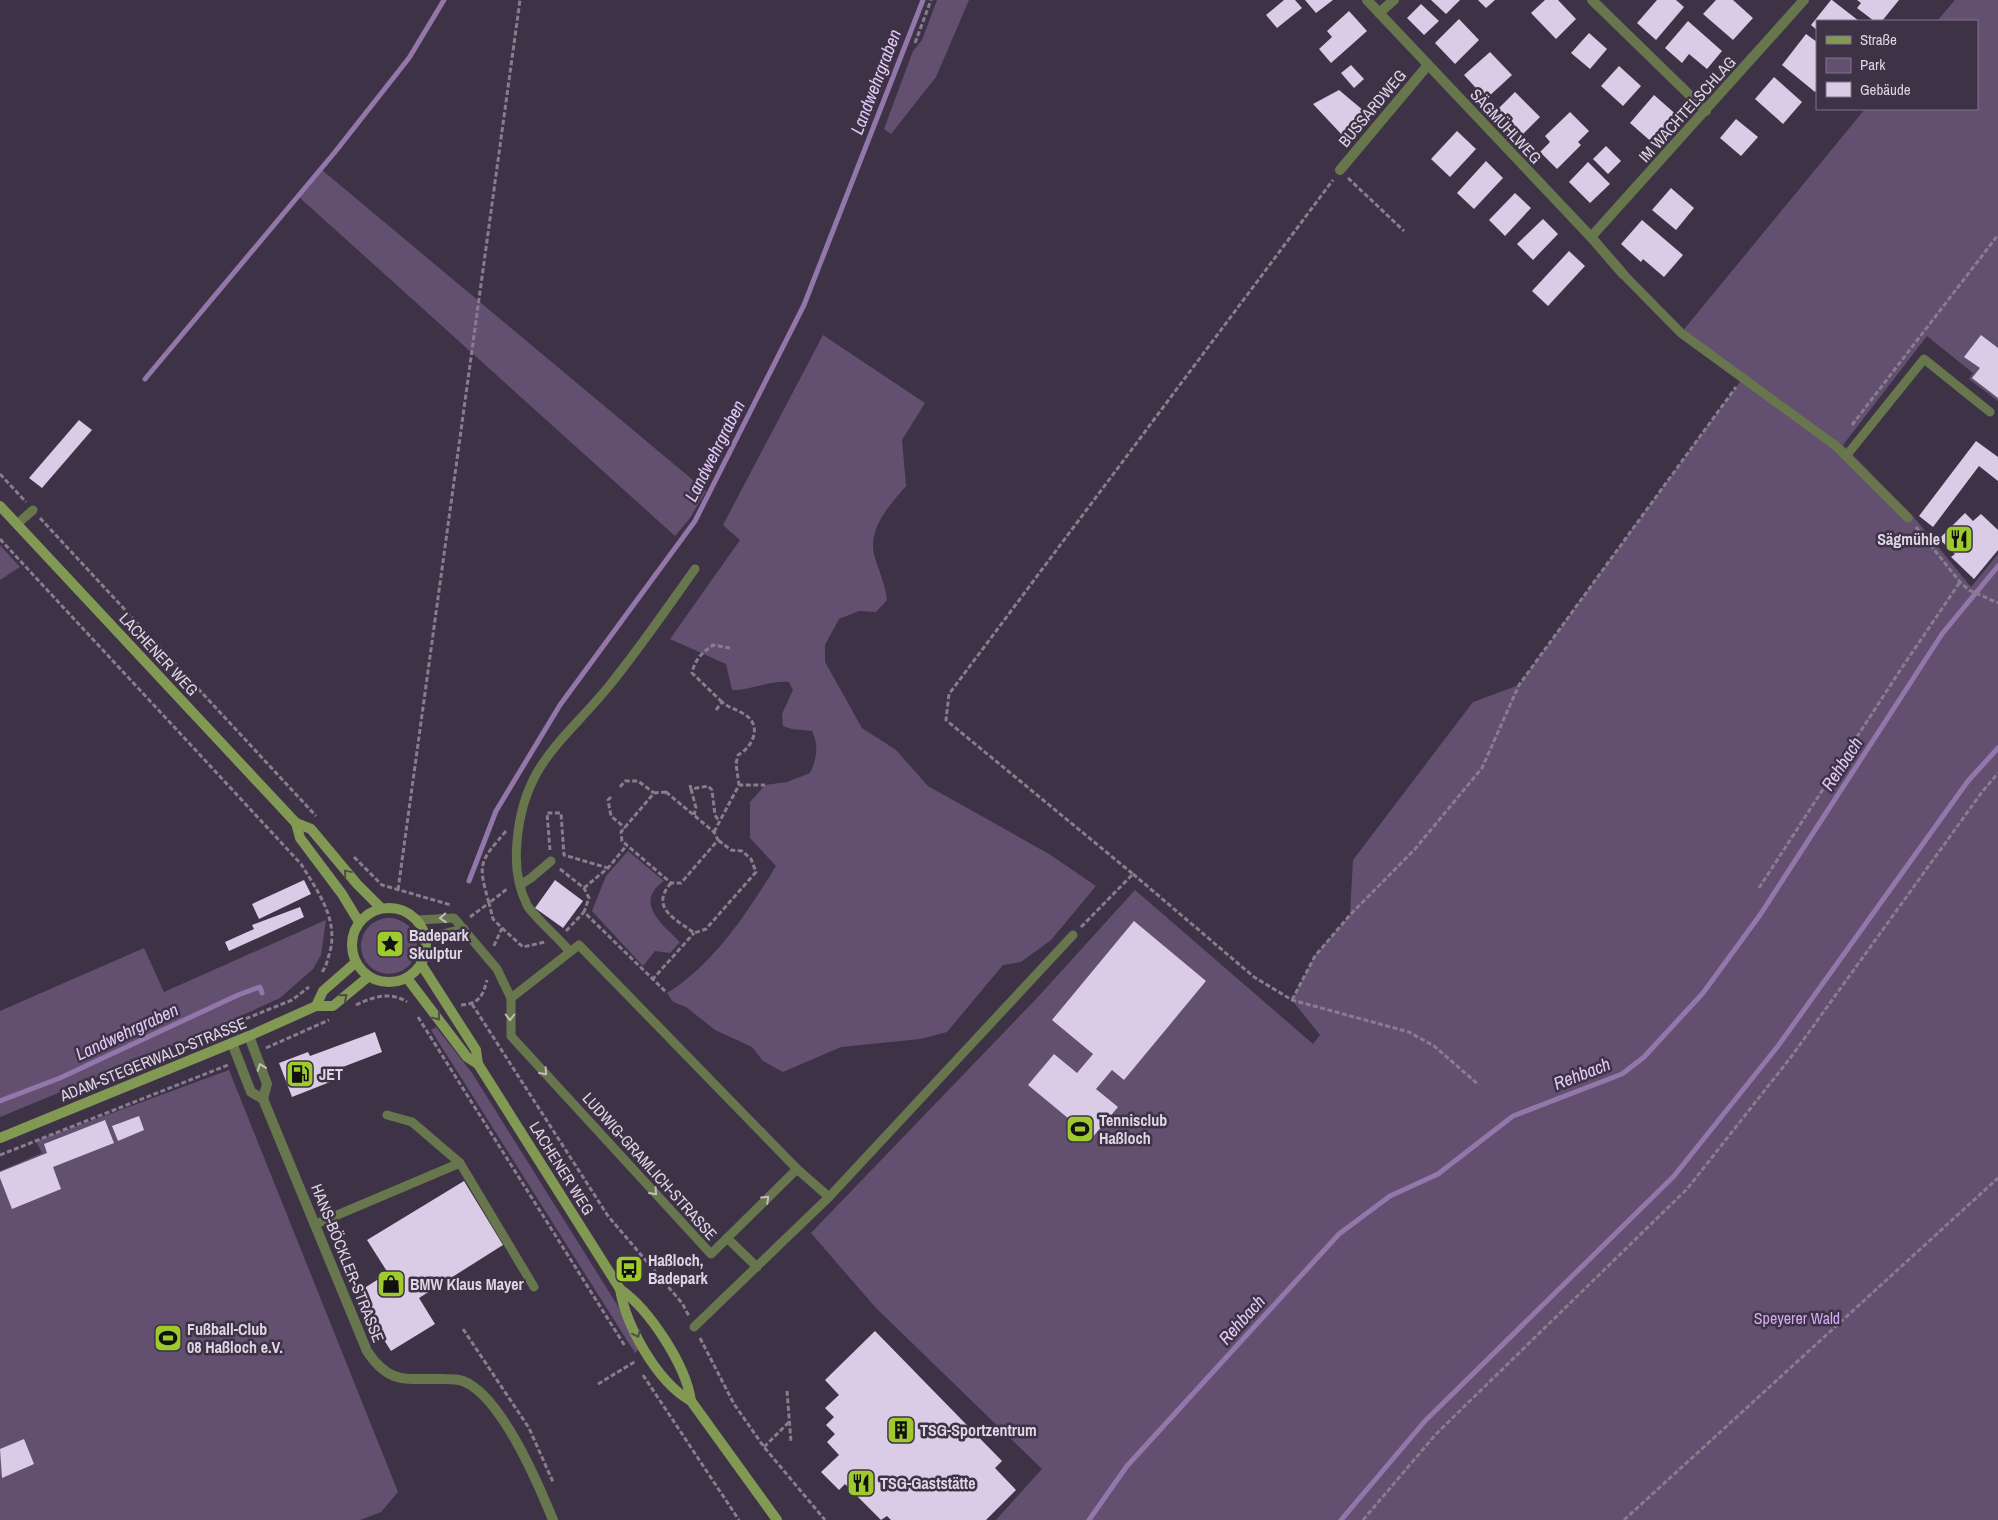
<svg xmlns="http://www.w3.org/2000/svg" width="1998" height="1520" viewBox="0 0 1998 1520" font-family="'Archivo Narrow',sans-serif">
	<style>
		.green { fill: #635071 }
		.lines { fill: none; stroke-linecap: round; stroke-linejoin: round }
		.stream { stroke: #9376aa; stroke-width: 5 }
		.building { fill: #dacbe6 }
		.path { stroke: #877d8e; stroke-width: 3; stroke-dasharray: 5 2.5; stroke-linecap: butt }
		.lane { stroke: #67764c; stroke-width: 9 }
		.street { stroke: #67764c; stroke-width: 10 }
		.secondary { stroke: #829954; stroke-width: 10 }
		.oneway { stroke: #4f4c4a }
		.oneway2 { stroke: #c0bebe }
		.labels { text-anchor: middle; stroke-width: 5; stroke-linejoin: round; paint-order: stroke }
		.street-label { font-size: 16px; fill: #ded6e4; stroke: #3e3247 }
		.poi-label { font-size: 16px; font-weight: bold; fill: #ded6e4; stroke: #3e3247; text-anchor: start }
		.park-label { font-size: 16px; fill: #d5aaf5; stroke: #3e3247 }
		.water-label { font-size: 18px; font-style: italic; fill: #e2c8f6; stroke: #3e3247 }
	</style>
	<rect width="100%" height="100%" fill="#3e3247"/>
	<g class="green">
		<polygon points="937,0 969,0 936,77 891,134 884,129 913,51 922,40"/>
		<polygon points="1955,0 1998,0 1998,401 1969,379 1973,373 1927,336 1843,445 1912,515 1971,587 1998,554 1998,1520 996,1520 1042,1469 875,1307 811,1233 1037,998 1135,890 1313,1044 1320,1035 1292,1000 1315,956 1350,915 1353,860 1473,702 1519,685 1742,379 1681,333 1865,109 1977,109 1977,21 1937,21"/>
		<polygon points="322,170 706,491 690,518 675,536 299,197"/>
		<path d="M823,335l102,68 -23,37 4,46c-17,20 -40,44 -31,72 5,15 10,26 12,42l-11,12 -17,-1 -20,8 -14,26v17l37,66 34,22 32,36 121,68 47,32 -45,54 -30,22 -18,3 -56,67 -27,7 -79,8 -58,25 -20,-11 -11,-14 -37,-17 -29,-23 -13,-5 -6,-9c47,-29 80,-80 109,-127l-26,-28v-36l15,-17 22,-3 23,-9c7,-15 9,-27 2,-42l-20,-2 -9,-3 -1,-12 11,-24 -4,-8c-20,-2 -37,8 -57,8l-6,-26 -56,-25 70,-99 -17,-15z"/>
		<polygon points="0,545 20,567 0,580"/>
		<path d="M628,851l36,30c-31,21 -1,44 16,61l-10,11 -15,-2 -12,15 -51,-55 14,-35z"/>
		<circle cx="389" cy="946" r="28"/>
		<polygon points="326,920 321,955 313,969 280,998 194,1037 0,1117 0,1011 144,948 164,992"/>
		<polygon points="436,1027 472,1073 621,1311 638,1350 635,1353 431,1030"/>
		<polygon points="229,1070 398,1492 381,1512 360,1520 0,1520 0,1171 42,1153 36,1141"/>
	</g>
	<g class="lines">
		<g class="stream">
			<polyline points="145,379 335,152 409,58 444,0"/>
			<polyline points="469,881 496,811 560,705 695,521 804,305 923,0"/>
			<polyline points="0,1101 60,1078 238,995 260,987 262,993"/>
			<polyline points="1089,1520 1127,1466 1339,1234 1390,1196 1438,1174 1513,1116 1622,1074 1644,1057 1703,993 1760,915 1942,634 1998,566"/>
			<polyline points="1341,1520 1425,1421 1674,1176 1778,1046 1968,781 1998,748"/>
		</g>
	</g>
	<g class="building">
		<polygon points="1284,0 1295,0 1302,8 1277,28 1266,15"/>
		<polygon points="1305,0 1333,0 1316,13"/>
		<polygon points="1431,0 1460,0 1446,14"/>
		<polygon points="1478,0 1495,0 1486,8"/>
		<polygon points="1545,0 1558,0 1576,19 1556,39 1531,13"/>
		<polygon points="1657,0 1676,0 1684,7 1656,40 1637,23"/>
		<polygon points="1716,0 1733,0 1753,18 1733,40 1703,14"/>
		<polygon points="1831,0 1832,0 1859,21 1817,21 1817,30 1811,25"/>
		<polygon points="1857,0 1899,0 1882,21 1874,21 1857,8 1861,3"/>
		<polygon points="1421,4 1439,21 1424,35 1407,18"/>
		<polygon points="1349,11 1367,31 1331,63 1319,49 1332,37 1327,31"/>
		<polygon points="1459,19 1479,40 1455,64 1435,43"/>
		<polygon points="1688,21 1722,51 1707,69 1689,54 1682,63 1665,48"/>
		<polygon points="1589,33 1607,49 1590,69 1571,53"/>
		<polygon points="1806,34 1817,42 1817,89 1815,92 1782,65"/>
		<polygon points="1490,52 1512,75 1486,99 1464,75"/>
		<polygon points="1351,65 1364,79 1354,88 1341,73"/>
		<polygon points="1619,66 1641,86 1623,106 1601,86"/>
		<polygon points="1774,77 1802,102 1783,124 1755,99"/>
		<polygon points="1339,90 1364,111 1343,136 1313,104"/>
		<polygon points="1515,92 1540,117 1521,136 1496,111"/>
		<polygon points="1654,95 1679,117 1655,145 1630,123"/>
		<polygon points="1570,112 1589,131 1578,142 1581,145 1557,169 1540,152 1550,142 1545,136"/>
		<polygon points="1736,119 1758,137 1741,156 1720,138"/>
		<polygon points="1457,131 1476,149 1450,177 1431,159"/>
		<polygon points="1606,146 1621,161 1608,174 1593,159"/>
		<polygon points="1486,161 1503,178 1474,209 1457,193"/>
		<polygon points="1588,162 1610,184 1590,203 1569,182"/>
		<polygon points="1671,188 1694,208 1676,230 1652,210"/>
		<polygon points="1515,193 1531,208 1505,236 1489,220"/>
		<polygon points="1543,219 1558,234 1533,260 1517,244"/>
		<polygon points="1642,220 1683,255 1664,277 1643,259 1641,262 1621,244"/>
		<polygon points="1569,251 1585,266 1548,306 1532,291"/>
		<polygon points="1981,335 1998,348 1998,398 1972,378 1980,368 1964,357"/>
		<polygon points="79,420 92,430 42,488 29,478"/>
		<polygon points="1976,441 1998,457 1998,481 1979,466 1933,527 1919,516"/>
		<polygon points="1965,513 1973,521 1981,514 1998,530 1998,550 1974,579 1951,557 1955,554 1939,539"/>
		<polygon points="304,880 311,894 259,919 252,904"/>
		<polygon points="555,880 583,901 563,928 535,908"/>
		<polygon points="300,907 304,917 229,951 225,942 254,929 252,925"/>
		<polygon points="1134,921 1206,981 1124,1080 1112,1070 1096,1089 1118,1107 1092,1138 1028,1085 1054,1054 1077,1073 1093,1054 1052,1020"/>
		<polygon points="375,1032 382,1052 327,1073 330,1082 292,1097 279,1063 308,1052 310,1056"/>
		<polygon points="139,1116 144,1130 118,1141 112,1126"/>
		<polygon points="105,1120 114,1143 53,1167 61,1189 12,1209 0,1178 0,1172 47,1153 44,1144"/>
		<polygon points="464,1181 503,1245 419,1298 435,1324 391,1351 355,1294 388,1273 367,1240"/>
		<polygon points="875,1331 1002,1461 995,1468 1016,1490 986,1520 891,1520 887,1516 881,1520 845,1484 839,1490 821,1472 839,1455 827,1442 835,1434 826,1425 834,1417 825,1408 839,1395 825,1380"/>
		<polygon points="24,1439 34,1464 2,1478 0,1449"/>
	</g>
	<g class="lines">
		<g class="path">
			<polyline points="915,43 931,0"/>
			<polyline points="1348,178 1404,231"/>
			<polyline points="1852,425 1998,235"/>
			<polyline points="0,474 26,502"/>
			<polyline points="40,518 316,816"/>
			<polyline points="1916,527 1960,582 1969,590 1998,603"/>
			<path d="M0,539l301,325c17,28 39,57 28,91 -2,6 -3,13 -8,18"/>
			<path d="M722,702l-30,-29c3,-14 10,-20 21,-28l17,3"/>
			<path d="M716,710l6,-8c7,6 14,7 22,12 19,11 9,33 -6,41l-2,9 3,21"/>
			<polyline points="690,785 691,789 708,786 712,790 715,815 719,821"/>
			<polyline points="620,787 625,781 638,781 654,793"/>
			<polyline points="691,789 696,808 694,815"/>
			<polygon points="666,792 714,832 718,840 681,883 671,883 622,841 621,832 654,793"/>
			<polyline points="611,797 608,800 611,816 625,828"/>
			<path d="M506,831c-26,31 -29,31 -17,72l18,-14"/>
			<polyline points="714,832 739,785 765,785"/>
			<polyline points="550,850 547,813 561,813 564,855 608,868"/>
			<polyline points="354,857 382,885 451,905"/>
			<polyline points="560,869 584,888 589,898 584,912 667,993"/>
			<polyline points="1133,874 1254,977 1292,1000 1409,1032 1434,1046 1479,1085"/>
			<path d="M671,883c-22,25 5,36 23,50l12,-4 50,-57 -5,-13 -9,-8 -11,-1 -13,-10"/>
			<polyline points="584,888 608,868 627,845"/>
			<polyline points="1759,888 1899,672 1960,582"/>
			<polyline points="398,890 520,0"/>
			<polyline points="470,917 489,903 493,919 502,928 493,948"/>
			<polyline points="1081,927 1133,874 946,720 949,694 1333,180"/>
			<polyline points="502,928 523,947 545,942"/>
			<polyline points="566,931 584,912"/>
			<polyline points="652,980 694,933"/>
			<polyline points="1292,1000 1315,956 1350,915 1415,849 1482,768 1519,685 1736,387"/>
			<polyline points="472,1004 608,1216 682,1303 689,1316"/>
			<path d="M356,1005c16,-8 35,-14 51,-3"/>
			<path d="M461,1005c18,-1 22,-9 26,-25"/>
			<polyline points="418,1017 625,1346"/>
			<polyline points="205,1042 203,1036 292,1000 309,987"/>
			<polyline points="266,1048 329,1020"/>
			<polyline points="0,1155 228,1065"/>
			<polyline points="463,1329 529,1428 553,1482"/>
			<polyline points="700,1338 734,1404 764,1447 825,1520"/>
			<polyline points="643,1375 739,1520"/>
			<polyline points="598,1384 636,1361"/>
			<polyline points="787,1391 791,1442"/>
			<polyline points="764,1447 789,1422"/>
			<polyline points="1363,1520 1436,1434 1687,1189 1791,1057 1982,792 1998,773"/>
			<polyline points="1624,1520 1998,1178"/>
		</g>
		<g class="lane">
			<polyline points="1623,274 1681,333 1836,446 1908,518"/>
			<polyline points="1846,456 1924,359 1990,412"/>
			<polyline points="17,524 33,510"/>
			<polyline points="520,885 531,878 551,861"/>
			<polyline points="417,920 454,918 497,969 511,998 511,1036 711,1254 797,1169"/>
			<polyline points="426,938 464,929"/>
			<path d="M570,952c-10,-13 -37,-36 -43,-47 -10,-20 -12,-42 -10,-63 6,-78 47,-101 92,-156 31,-38 58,-78 86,-117"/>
			<polyline points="511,998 579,945 797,1169 829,1197"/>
			<polyline points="387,1115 412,1122 460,1163 534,1287"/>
			<polyline points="316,1224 460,1163"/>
			<polyline points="727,1238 757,1267"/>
			<polyline points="694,1327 829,1197 1073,935"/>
		</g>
		<g class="street">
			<polyline points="1367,0 1591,237 1623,274"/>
			<polyline points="1592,0 1706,111"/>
			<polyline points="1379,13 1394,0"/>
			<polyline points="1340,170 1428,65"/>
			<polyline points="1591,237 1804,0"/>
			<polyline points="249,1036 267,1084 263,1099"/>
			<path d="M232,1043l19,49 12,7 104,252c23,35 40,27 77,28 6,0 13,0 19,2 38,15 75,102 90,139"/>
		</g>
		<g class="secondary">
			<polyline points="0,506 296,823 311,829 357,884 381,908"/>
			<polyline points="296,823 300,838 342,894 359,922"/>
			<circle cx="389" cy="945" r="37"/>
			<path d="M421,964l55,86 2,14 142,225c6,37 37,93 71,112l86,119"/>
			<polyline points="407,978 467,1057 478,1064"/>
			<polyline points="316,1006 323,991 355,963"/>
			<polyline points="0,1138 249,1036 316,1006 333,1006 368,977"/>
			<path d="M620,1289c29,20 66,76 71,112"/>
		</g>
	</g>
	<defs><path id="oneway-chevron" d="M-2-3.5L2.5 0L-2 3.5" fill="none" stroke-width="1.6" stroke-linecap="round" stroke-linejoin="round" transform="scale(1.25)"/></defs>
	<g class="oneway">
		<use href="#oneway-chevron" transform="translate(347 873) rotate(-130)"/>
		<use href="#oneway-chevron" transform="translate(344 997) rotate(-40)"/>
		<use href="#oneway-chevron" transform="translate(437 1017) rotate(53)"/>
		<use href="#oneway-chevron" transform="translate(637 1334) rotate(65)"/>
	</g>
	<g class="oneway2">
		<use href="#oneway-chevron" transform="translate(443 918) rotate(176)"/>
		<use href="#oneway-chevron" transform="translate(510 1017) rotate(90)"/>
		<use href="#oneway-chevron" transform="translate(261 1067) rotate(-110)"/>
		<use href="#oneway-chevron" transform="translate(544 1072) rotate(48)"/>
		<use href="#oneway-chevron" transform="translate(654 1192) rotate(48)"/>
		<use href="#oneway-chevron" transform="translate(766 1199) rotate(-44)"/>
	</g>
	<defs>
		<symbol id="restaurant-square" viewBox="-11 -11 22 22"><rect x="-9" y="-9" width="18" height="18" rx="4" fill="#9fca2d" stroke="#3e3247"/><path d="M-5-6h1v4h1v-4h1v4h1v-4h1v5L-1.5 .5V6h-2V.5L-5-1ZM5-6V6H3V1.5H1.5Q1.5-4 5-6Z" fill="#111"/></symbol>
		<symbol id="sight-square" viewBox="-11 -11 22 22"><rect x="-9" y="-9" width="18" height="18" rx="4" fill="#9fca2d" stroke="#3e3247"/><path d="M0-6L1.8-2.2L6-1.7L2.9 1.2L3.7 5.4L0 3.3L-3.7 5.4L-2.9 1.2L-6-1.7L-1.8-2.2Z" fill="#111"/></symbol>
		<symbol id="fuel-square" viewBox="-11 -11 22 22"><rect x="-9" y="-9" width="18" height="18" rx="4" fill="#9fca2d" stroke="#3e3247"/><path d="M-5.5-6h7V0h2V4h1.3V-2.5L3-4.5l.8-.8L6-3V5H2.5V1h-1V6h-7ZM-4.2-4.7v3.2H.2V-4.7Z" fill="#111"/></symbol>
		<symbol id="stadium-square" viewBox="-11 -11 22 22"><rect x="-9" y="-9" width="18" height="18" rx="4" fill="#9fca2d" stroke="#3e3247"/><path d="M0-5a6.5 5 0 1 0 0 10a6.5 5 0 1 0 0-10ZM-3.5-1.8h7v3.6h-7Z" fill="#111"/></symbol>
		<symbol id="bus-square" viewBox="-11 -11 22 22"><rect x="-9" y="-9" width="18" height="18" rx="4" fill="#9fca2d" stroke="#3e3247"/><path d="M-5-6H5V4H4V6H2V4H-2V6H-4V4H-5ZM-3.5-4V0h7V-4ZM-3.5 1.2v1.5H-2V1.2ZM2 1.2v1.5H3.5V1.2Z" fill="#111"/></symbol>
		<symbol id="shop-square" viewBox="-11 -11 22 22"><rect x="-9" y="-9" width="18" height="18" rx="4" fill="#9fca2d" stroke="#3e3247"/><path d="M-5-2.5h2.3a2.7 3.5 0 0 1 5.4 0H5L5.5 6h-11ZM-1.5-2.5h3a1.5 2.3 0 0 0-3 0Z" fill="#111"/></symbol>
		<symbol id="building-square" viewBox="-11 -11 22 22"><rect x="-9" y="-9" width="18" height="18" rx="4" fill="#9fca2d" stroke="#3e3247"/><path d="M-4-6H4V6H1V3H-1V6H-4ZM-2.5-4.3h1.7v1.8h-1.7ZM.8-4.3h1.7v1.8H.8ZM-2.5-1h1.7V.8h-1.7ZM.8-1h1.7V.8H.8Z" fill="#111"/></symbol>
	</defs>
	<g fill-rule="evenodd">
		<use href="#restaurant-square" x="1943" y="523" width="32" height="32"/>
		<use href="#sight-square" x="374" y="928" width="32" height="32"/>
		<use href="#fuel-square" x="284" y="1058" width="32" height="32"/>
		<use href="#stadium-square" x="1064" y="1113" width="32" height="32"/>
		<use href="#bus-square" x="613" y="1253" width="32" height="32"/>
		<use href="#shop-square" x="375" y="1268" width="32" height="32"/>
		<use href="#stadium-square" x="152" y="1322" width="32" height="32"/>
		<use href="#building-square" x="885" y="1414" width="32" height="32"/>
		<use href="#restaurant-square" x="845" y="1467" width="32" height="32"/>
	</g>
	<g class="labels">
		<g class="street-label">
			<text transform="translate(1372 108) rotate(-50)" y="6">BUSSARDWEG</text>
			<text transform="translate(1687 109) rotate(-48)" y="6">IM WACHTELSCHLAG</text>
			<text transform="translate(1506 126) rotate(47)" y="6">SÄGMÜHLWEG</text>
			<text transform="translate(159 654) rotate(47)" y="6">LACHENER WEG</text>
			<text transform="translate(153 1059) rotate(-22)" y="6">ADAM-STEGERWALD-STRASSE</text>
			<text transform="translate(650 1166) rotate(48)" y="6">LUDWIG-GRAMLICH-STRASSE</text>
			<text transform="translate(562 1168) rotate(58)" y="6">LACHENER WEG</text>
			<text transform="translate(348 1263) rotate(68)" y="6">HANS-BÖCKLER-STRASSE</text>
		</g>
		<g class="poi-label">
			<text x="1940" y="545" text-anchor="end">Sägmühle</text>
			<text x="409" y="941">Badepark<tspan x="409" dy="18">Skulptur</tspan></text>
			<text x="319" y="1080">JET</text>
			<text x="1099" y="1126">Tennisclub<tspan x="1099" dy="18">Haßloch</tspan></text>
			<text x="648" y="1266">Haßloch,<tspan x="648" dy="18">Badepark</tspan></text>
			<text x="410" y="1290">BMW Klaus Mayer</text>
			<text x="187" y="1335">Fußball-Club<tspan x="187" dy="18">08 Haßloch e.V.</tspan></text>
			<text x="920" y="1436">TSG-Sportzentrum</text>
			<text x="880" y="1489">TSG-Gaststätte</text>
		</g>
		<g class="park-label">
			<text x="1797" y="1324">Speyerer Wald</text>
		</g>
		<g class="water-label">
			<text transform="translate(876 82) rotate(-69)" y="6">Landwehrgraben</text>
			<text transform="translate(715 451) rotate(-63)" y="6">Landwehrgraben</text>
			<text transform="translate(1842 764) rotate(-57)" y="6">Rehbach</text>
			<text transform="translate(127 1032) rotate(-25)" y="6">Landwehrgraben</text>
			<text transform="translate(1582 1074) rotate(-21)" y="6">Rehbach</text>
			<text transform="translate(1242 1320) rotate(-48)" y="6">Rehbach</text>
		</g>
	</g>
	<rect x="1816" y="20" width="162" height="90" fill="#3e3247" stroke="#7e7486"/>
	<rect x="1826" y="36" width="25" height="8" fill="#829954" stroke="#7e7486"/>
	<text x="1860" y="45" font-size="15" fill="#ded6e4">Straße</text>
	<rect x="1826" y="58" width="25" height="15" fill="#635071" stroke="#7e7486"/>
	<text x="1860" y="70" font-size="15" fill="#ded6e4">Park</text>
	<rect x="1826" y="82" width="25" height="15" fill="#dacbe6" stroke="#7e7486"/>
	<text x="1860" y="95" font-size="15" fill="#ded6e4">Gebäude</text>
</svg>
